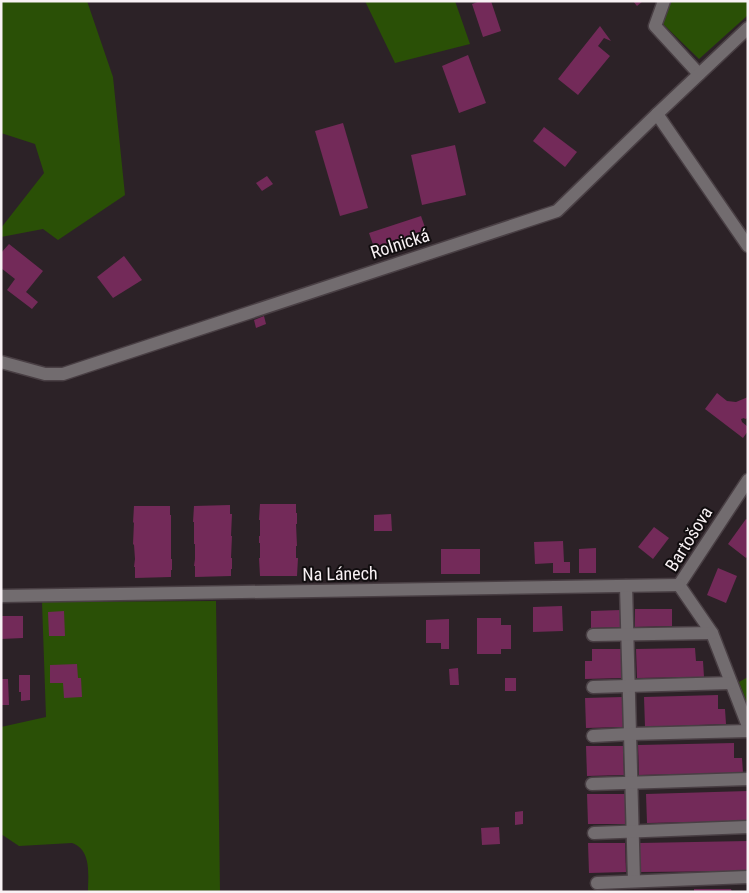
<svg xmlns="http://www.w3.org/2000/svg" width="749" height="893" viewBox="0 0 749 893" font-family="'Roboto Condensed',sans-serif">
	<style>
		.green { fill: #2a5006 }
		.building { fill: #732a59 }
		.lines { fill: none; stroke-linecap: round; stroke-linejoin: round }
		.minor-casing { stroke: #493f44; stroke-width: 15 }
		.minor { stroke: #726c6f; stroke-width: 12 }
		.labels { text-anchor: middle; stroke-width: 4; stroke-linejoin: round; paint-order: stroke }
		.street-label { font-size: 18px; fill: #f8f1f4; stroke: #110d0f }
	</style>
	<rect width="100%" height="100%" fill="#2c2227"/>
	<g class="green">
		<polygon points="1,1 87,1 113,77 125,195 58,240 43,229 1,237 1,228 44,173 35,144 1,133"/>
		<polygon points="365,1 455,1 470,44 395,63"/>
		<polygon points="670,1 748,1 748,15 699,59 663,24"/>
		<path d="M216,601l4,291h-132c0,-17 4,-42 -16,-49l-53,3 -18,-12v-107l45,-10 -4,-115z"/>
		<polygon points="748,677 748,705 739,682"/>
	</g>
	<g class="building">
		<polygon points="480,1 491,1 501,31 483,37 472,4"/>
		<polygon points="633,1 643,1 637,6"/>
		<polygon points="600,26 611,41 604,38 598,46 610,56 578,95 558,79"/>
		<polygon points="468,55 486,103 459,113 442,66"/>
		<polygon points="343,123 368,208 340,216 315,131"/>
		<polygon points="544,127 577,152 565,167 533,141"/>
		<polygon points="455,145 466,195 422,205 411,155"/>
		<polygon points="267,176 273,184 262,191 256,183"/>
		<polygon points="421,216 428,236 376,253 369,233"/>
		<polygon points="9,244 43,271 26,292 38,302 32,309 7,290 15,279 1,268 1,253"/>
		<polygon points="124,256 142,280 113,298 97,277"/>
		<polygon points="264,316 266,324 256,328 254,320"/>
		<polygon points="717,393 727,401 736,402 748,397 748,418 745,419 744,418 741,419 742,422 748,427 748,431 743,438 705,409"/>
		<polygon points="260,504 296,504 296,513 297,513 297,524 296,524 297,546 296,546 296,558 298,558 297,576 260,576 259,558 260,558 260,543 259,543 259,536 260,536 260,520 259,520"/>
		<polygon points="230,505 230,514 232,514 231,536 232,536 231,558 232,558 232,569 231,569 231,576 195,577 195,566 194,566 195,559 195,544 194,544 194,522 193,522 194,506"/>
		<polygon points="134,506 170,506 170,515 171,515 171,559 172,559 172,570 171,570 171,577 135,578 135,567 134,567 135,559 134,545 133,544 134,522 133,523"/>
		<polygon points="391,514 392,531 374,531 374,515"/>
		<polygon points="746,519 748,520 748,556 746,558 728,544"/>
		<polygon points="654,527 669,538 653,559 638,547"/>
		<polygon points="563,541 564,562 570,562 570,573 553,573 553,563 535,564 534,542"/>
		<polygon points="596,548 596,573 579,573 579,549"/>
		<rect x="441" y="549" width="39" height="25"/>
		<polygon points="718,568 737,576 726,603 707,595"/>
		<polygon points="562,606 563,631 533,632 533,607"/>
		<polygon points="635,609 672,609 672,626 635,627"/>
		<polygon points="621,610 621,627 591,628 591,611"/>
		<polygon points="64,611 65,636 49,636 48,612"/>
		<polygon points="1,616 23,616 23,638 1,639"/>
		<polygon points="477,618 501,618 501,625 511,625 511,649 501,649 501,654 477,654"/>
		<polygon points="449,619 449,649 441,649 441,643 426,643 426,620"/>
		<polygon points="695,648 696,661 703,661 704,677 637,678 636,649"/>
		<polygon points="592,649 621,649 622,678 585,679 585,661 592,661"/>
		<polygon points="77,664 78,678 81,678 82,697 64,698 63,683 50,683 50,665"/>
		<polygon points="458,668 459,685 450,685 449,669"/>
		<polygon points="19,675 30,675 30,700 21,701 21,692 19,692"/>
		<rect x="505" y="678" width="11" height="13"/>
		<polygon points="1,679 8,679 9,705 1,705"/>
		<polygon points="718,695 718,709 725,709 726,724 645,727 644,697"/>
		<polygon points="623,697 623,727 586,728 585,698"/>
		<polygon points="734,743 734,758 742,758 743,773 639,775 638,745"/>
		<polygon points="586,746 623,746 624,775 587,776"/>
		<polygon points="748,791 748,821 647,823 646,794"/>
		<polygon points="587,794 625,794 625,824 588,824"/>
		<polygon points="523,811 523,824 515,825 515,812"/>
		<polygon points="499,827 500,844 482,845 481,828"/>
		<polygon points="748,841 748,871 640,872 640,843"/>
		<polygon points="588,843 625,843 626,872 589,873"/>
		<polygon points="694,889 731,889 732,892 694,892"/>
	</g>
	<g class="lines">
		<defs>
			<g id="minor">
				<polyline points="664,1 655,26 699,74"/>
				<polyline points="657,114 748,246"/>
				<polyline points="1,362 45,374 63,374 557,211 657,114 748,28"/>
				<polyline points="748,480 679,585 712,633 748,726"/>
				<polyline points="626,586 634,881"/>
				<polyline points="1,596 679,585"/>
				<polyline points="593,635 712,633"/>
				<polyline points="593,687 731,683"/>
				<polyline points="593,736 630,734 748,731"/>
				<polyline points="592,784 748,779"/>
				<polyline points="594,833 748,827"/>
				<polyline points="597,883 748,877"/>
			</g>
		</defs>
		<use href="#minor" class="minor-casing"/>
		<use href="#minor" class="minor"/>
	</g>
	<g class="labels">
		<g class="street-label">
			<text transform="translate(400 244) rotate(-18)" y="6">Rolnická</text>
			<text transform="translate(689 539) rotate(-58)" y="6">Bartošova</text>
			<text transform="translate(340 574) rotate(-1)" y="6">Na Lánech</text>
		</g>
	</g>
	<rect width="749" height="893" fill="none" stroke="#f8f1f4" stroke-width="5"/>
</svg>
